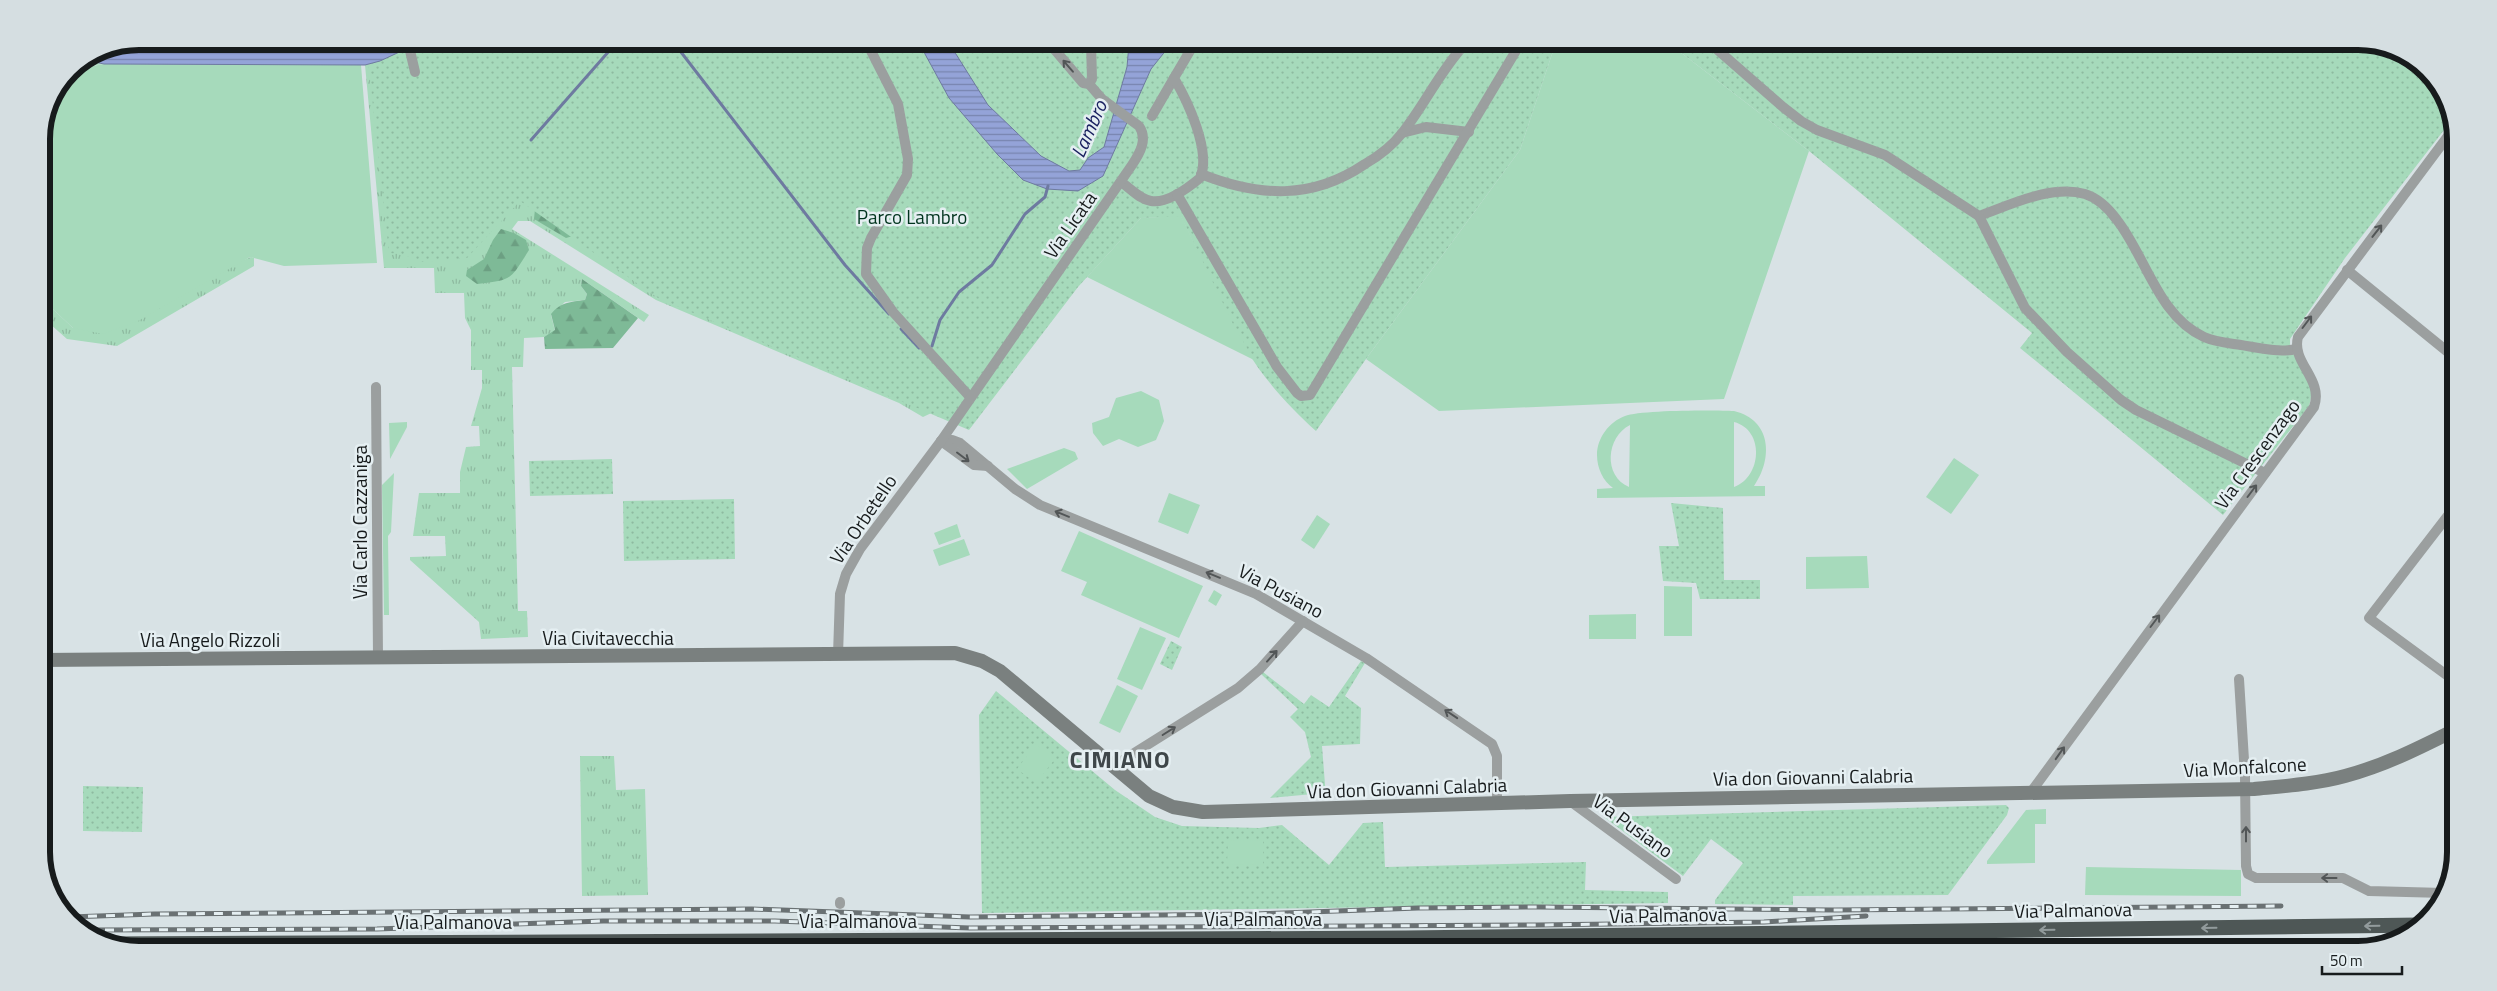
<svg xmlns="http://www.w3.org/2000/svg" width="2497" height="991" viewBox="0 0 2497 991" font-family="'Titillium Web',sans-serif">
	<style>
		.grass { fill: url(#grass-tufts) }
		.forest { fill: url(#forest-firs) }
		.park { fill: url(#park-dots) }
		.garden { fill: #a6dabb; fill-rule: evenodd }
		.water { fill: url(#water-rules); stroke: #6e7aa0 }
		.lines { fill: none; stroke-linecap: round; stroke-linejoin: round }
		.stream { stroke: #6e7aa0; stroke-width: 3 }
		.street { stroke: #9b9f9f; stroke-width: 10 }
		.secondary { stroke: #7a807f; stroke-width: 14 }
		.highway { stroke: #4e5756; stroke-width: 15 }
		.rail-casing { stroke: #6a7173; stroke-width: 5 }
		.rail { stroke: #e5eff2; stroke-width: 3; stroke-dasharray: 9; stroke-linecap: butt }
		.oneway { stroke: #525657 }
		.oneway2 { stroke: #929b9c }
		.labels { text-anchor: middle; stroke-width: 5; stroke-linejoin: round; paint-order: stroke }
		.park-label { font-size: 19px; fill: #01341e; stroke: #e5eff2 }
		.street-label { font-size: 19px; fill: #171b1c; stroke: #e5eff2 }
		.water-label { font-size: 20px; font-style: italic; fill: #1b2361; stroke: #e5eff2 }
		.district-label { font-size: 24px; font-weight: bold; letter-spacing: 1px; fill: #3f474a; stroke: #e5eff2 }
		.rim { fill: none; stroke: #171b1c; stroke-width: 6 }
	</style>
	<defs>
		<pattern id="grass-tufts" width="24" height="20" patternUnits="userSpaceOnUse" patternTransform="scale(1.25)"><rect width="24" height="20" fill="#a6dabb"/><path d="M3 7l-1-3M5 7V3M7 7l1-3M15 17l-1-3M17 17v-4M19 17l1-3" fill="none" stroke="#8ebaa0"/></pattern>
		<pattern id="forest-firs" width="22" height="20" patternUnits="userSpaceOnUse" patternTransform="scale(1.25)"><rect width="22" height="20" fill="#7eba97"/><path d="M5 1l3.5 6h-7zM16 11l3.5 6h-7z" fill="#6c9f82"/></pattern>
		<pattern id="park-dots" width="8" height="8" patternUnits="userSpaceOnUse" patternTransform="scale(1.25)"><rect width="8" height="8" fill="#a6dabb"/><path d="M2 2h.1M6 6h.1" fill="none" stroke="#8ebaa0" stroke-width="1.8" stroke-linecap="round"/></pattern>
		<pattern id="water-rules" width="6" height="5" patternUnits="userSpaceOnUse" patternTransform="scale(1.25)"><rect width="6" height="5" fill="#94a3d8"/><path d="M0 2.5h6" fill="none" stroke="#7884ae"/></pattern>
	</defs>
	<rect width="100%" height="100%" fill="#d8e2e5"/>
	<g class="grass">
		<polygon points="85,60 104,64 73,68"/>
		<polygon points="380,61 944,407 923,417 899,403 656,300 530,221 518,221 512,229 649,315 644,322 582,279 581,286 587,294 585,300 565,302 551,315 555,331 544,337 524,338 523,367 512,367 518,611 527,611 528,637 481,639 479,622 410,560 410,557 446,556 445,536 413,536 419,493 460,493 460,472 466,447 480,446 479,426 471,426 482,388 482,370 471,370 471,330 465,318 464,293 435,293 434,268 384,268 365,65"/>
		<polygon points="251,257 254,258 254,266 117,346 67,339 41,316 41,298 73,328"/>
		<polygon points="580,756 614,756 616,790 645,789 648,895 582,896"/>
	</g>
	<g class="forest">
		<polygon points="305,42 355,42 340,46 303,43"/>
		<polygon points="535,209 573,236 566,238 534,219"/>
		<path d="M501,229l13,4 12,7 3,10c-19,30 -16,30 -52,34l-11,-8 1,-6 17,-11 9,-19z"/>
		<path d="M582,279l56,39 -25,30 -68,1 -1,-12 11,-7 -4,-16c10,-12 19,-12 34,-14l2,-6 -6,-8z"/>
	</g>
	<g class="park">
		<path d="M366,42l1189,3 -35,105 -154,209 -50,72c-20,-18 -41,-40 -57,-62 -32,-46 -53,-102 -78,-152l-40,1 -63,69 -109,143 -311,-132 -138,-97 -53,57 -45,4 -20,-8 -13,-1z"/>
		<path d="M1671,45l719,2 46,33 15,41 -106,137 -55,81v12c15,15 26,33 19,55l-86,109 -203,-167 12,-15 -223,-182z"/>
		<polygon points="612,459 613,494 530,496 529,461"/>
		<polygon points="734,499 735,559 624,561 623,501"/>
		<polygon points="1671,503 1723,508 1724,580 1760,580 1760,599 1700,599 1696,583 1663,581 1659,546 1679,546"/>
		<polygon points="1171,641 1182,647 1172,670 1160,664"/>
		<polygon points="1361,661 1365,663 1345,696 1361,708 1360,744 1322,746 1326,797 1313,794 1270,798 1311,757 1305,732 1290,717 1298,709 1261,674 1263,672 1304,704 1311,695 1329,707"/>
		<polygon points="996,691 1115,790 1155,817 1182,826 1259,828 1282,825 1329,865 1363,823 1383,822 1385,867 1586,862 1585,890 1668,892 1668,903 982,913 979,715"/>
		<polygon points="83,786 143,787 142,832 83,831"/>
		<polygon points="2006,805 2009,808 2007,815 1948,895 1793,896 1793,905 1715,904 1715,900 1743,863 1711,839 1683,876 1604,817"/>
	</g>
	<g class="garden">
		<polygon points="1555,45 1671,45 1809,151 1724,399 1439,411 1366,359 1520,150"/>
		<polygon points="104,64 361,65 377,263 284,266 250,257 138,321 103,334 73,328 41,298 41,133 51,96 70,70"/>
		<polygon points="1181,216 1233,324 1254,360 1087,277 1141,218"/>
		<polygon points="1141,391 1159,400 1164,421 1156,440 1138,447 1119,439 1103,446 1093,433 1092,423 1109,417 1116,398"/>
		<path d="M1734,411c38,9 39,48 20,75h11v10l-168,2v-9l16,-1c-10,-7 -16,-20 -16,-33 0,-17 12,-33 28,-39 15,-6 90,-6 109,-5zM1734,422c31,8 28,55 0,65zM1630,425v1l-1,61c-26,-11 -23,-50 1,-62z"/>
		<polygon points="407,422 407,427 390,459 389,423"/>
		<polygon points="1064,448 1075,452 1078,459 1027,489 1007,469"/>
		<polygon points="1954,458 1979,475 1951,514 1926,497"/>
		<polygon points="394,473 391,532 388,536 389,615 384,615 382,485"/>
		<polygon points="1169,493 1200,505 1188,534 1158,522"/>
		<polygon points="1317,515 1330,524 1314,549 1301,540"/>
		<polygon points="957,524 961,537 939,545 934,533"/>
		<polygon points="1079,531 1203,586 1179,638 1081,595 1087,582 1061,571"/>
		<polygon points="964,539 970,555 939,566 933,550"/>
		<polygon points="1867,556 1869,588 1806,589 1806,557"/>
		<polygon points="1664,586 1692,587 1692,636 1664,636"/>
		<polygon points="1214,590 1222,595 1216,606 1208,601"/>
		<polygon points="1636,614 1636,639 1589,639 1589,615"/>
		<polygon points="1140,627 1166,638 1142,690 1117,679"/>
		<polygon points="1117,685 1138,696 1120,733 1099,723"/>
		<polygon points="1036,744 1055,759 1036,783 1017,769"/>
		<polygon points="2046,809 2046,824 2035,824 2035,863 1987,864 1987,861 2026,810"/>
		<polygon points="1228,840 1263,841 1263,865 1227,864"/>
		<polygon points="2086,867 2241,870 2241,896 2085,895"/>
	</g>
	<g class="water">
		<polygon points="139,41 251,42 340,46 355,42 421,42 380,61 365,65 104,64 85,60 102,49"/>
		<polygon points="919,43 949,43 988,105 1041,156 1069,171 1080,170 1088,158 1104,147 1127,67 1129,44 1171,44 1151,69 1103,176 1078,191 1047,189 1023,180 997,154 949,98"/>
	</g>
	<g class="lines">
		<g class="stream">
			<polyline points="674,43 845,265 889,314"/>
			<polyline points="531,140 617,42"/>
			<polyline points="901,329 919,348"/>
			<polyline points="932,346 940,320 959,292 992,265 1025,214 1045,197 1048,186"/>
		</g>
		<g class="street">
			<polyline points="408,42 415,72"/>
			<polyline points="867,43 898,104 908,159 907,175 871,238 867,248 866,274 893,312 970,397"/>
			<path d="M1712,45l71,62 18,14 16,9 68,25 94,61c31,-11 73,-32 106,-22 13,4 24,15 32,26 29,37 41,96 87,117 11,5 24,6 37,8 18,3 38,8 56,4"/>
			<polyline points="1089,84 1092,79 1091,43"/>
			<polyline points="1152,116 1174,78"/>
			<polyline points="1402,133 1426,127 1469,132"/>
			<path d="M1201,174c58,23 111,26 164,-10 14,-8 28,-19 38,-32 22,-28 37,-61 62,-88"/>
			<path d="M1121,182c9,6 18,17 30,19 16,3 37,-13 49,-23 12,-26 -13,-78 -26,-100l20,-34"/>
			<polyline points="1177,194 1277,367 1297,393 1301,396 1310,395 1520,44"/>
			<polyline points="1979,216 2025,308 2067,352 2121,400 2136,410 2265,473"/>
			<polyline points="2347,270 2454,357"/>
			<polyline points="376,387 378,658"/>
			<polyline points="941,441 952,440 960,443 1015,489 1040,505 1256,594 1366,658 1492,744 1497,756 1497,803"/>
			<polyline points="941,441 974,465 988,466"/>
			<path d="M838,655l2,-61 6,-20 14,-25 81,-108 191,-276c8,-12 16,-26 7,-39l-37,-27 -13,-15 -6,-1 -34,-40"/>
			<polyline points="2239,679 2245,776 2246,866 2248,874 2256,878 2343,878 2369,891 2444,893"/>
			<polyline points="2452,679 2369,618 2453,509"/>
			<polyline points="1112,767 1238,688 1260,669 1303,621"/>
			<path d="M2031,792l283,-385c10,-28 -23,-44 -16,-70l156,-209"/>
			<polyline points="1570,801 1676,879"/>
			<polyline points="840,904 840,902"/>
		</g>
		<path class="secondary" d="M41,660l914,-7 27,8 18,10 149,125 24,11 30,5 367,-11 684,-12c31,-3 62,-5 91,-13 38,-10 72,-27 106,-44"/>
		<g class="highway">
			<polyline points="106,944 1406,938 2420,925"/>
			<polyline points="2004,949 2367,947"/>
		</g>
		<defs>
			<g id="rail">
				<polyline points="70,917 154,914 752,909 970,917 1255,914 1418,908 1538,907 1835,910 2281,906"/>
				<polyline points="87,930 377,929 603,921 775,921 970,928 1537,925 1764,922 1866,916"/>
			</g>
		</defs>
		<use href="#rail" class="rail-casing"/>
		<use href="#rail" class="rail"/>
	</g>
	<defs><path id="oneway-shaft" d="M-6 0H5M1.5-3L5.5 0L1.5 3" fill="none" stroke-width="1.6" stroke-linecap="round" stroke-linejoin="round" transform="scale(1.25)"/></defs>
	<g class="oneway">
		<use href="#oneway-shaft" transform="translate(1068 66) rotate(-131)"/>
		<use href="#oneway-shaft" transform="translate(2377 231) rotate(-52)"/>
		<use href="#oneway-shaft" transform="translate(2307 322) rotate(-53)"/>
		<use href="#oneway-shaft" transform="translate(963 457) rotate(37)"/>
		<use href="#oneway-shaft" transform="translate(2252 491) rotate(-53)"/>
		<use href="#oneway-shaft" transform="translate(1062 514) rotate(-158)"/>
		<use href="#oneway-shaft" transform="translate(1213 575) rotate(-158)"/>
		<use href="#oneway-shaft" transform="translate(2155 621) rotate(-53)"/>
		<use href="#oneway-shaft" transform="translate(1272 656) rotate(-48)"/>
		<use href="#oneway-shaft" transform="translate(1451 714) rotate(-146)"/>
		<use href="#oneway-shaft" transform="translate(1169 731) rotate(-32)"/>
		<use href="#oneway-shaft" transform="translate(2060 753) rotate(-55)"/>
		<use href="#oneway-shaft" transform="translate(2246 834) rotate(-90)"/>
		<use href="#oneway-shaft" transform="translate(2329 878) rotate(180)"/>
	</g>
	<g class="oneway2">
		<use href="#oneway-shaft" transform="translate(2372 926) rotate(179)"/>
		<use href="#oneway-shaft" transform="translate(2209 928) rotate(179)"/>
		<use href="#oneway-shaft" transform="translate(2047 930) rotate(179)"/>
	</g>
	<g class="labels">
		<g class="park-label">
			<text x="912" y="224">Parco Lambro</text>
		</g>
		<g class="street-label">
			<text transform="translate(1070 225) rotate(-55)" y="7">Via Licata</text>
			<text transform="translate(2257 454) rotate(-54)" y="7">Via Crescenzago</text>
			<text transform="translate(863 519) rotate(-56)" y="7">Via Orbetello</text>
			<text transform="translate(360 522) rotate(-90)" y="7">Via Carlo Cazzaniga</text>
			<text transform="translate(1281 591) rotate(28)" y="7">Via Pusiano</text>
			<text x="608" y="645">Via Civitavecchia</text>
			<text x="210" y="647">Via Angelo Rizzoli</text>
			<text transform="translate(2245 767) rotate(-3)" y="7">Via Monfalcone</text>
			<text transform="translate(1813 777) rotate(-1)" y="7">Via don Giovanni Calabria</text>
			<text transform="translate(1407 788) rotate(-2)" y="7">Via don Giovanni Calabria</text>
			<text transform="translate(1633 826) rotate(36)" y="7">Via Pusiano</text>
			<text transform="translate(2073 910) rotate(-1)" y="7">Via Palmanova</text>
			<text transform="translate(1668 915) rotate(-1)" y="7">Via Palmanova</text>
			<text x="1263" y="926">Via Palmanova</text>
			<text x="858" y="928">Via Palmanova</text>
			<text x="453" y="929">Via Palmanova</text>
		</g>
		<g class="water-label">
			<text transform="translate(1089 129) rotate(-66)" y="7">Lambro</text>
		</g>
		<g class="district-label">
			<text x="1120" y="768">CIMIANO</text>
		</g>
	</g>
	<path d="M0 0H2497V991H0ZM139 50H2358A89 89 0 0 1 2447 139V852A89 89 0 0 1 2358 941H139A89 89 0 0 1 50 852V139A89 89 0 0 1 139 50Z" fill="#d5dee1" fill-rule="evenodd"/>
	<path class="rim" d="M139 50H2358A89 89 0 0 1 2447 139V852A89 89 0 0 1 2358 941H139A89 89 0 0 1 50 852V139A89 89 0 0 1 139 50Z"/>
	<path d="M2322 966v8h80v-8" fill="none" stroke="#171b1c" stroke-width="2.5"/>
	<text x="2330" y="966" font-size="15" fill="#171b1c" stroke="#e5eff2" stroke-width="4" paint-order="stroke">50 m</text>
</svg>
